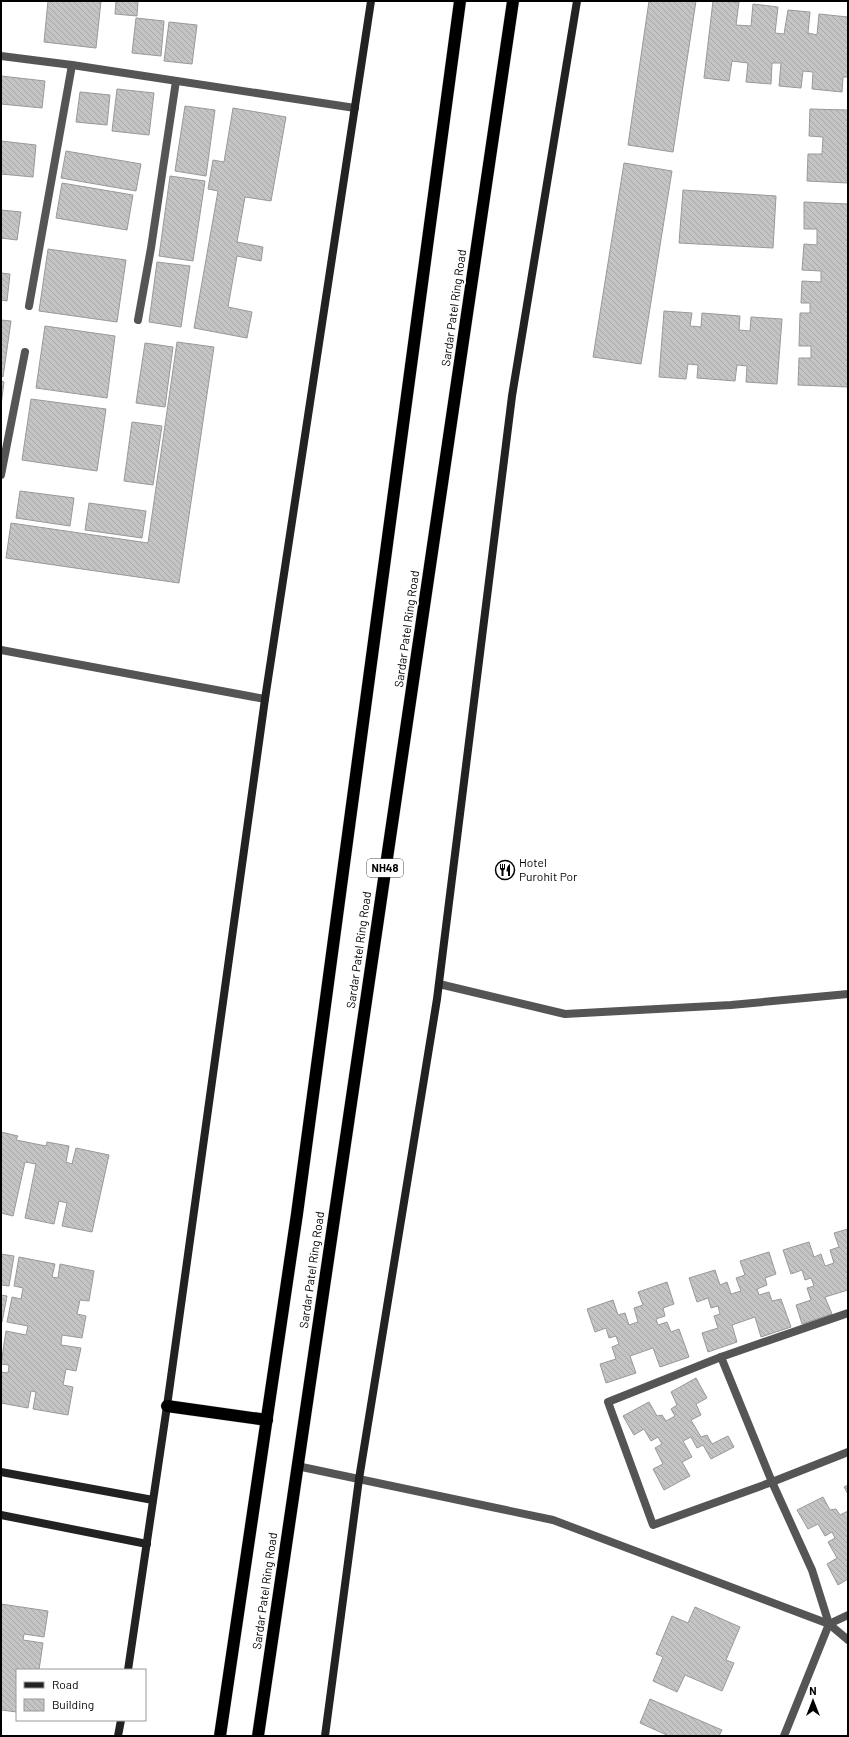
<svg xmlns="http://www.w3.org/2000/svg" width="849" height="1737" viewBox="0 0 849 1737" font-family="Barlow,sans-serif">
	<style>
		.building { fill: url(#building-back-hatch); stroke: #999 }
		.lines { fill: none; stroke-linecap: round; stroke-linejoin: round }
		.highway-casing { stroke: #dbdbdb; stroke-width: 13 }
		.lane { stroke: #555; stroke-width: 8 }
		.street { stroke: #555; stroke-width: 8 }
		.secondary { stroke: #222; stroke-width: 8 }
		.highway { stroke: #000; stroke-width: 12 }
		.labels { text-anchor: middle; stroke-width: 3.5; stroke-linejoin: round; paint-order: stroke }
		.shield { fill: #fff; stroke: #4c4c4c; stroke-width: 1 }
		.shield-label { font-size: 11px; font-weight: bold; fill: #000 }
		.street-label { font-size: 12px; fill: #000; stroke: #fff }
		.poi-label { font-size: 12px; fill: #000; stroke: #fff; text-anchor: start }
	</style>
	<defs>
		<pattern id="building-back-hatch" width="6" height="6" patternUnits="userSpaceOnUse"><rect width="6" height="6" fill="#c4c4c4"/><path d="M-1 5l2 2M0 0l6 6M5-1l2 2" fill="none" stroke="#a7a7a7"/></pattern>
	</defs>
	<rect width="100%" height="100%" fill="#fff"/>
	<g class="building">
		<polygon points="48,1 101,1 96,48 44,42"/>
		<polygon points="116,1 138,1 137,16 115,14"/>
		<polygon points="649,1 696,1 673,152 628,145"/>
		<polygon points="713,1 739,2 736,25 751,26 753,4 778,7 775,33 784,34 788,10 810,12 808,33 817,35 819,14 848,17 848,77 843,77 842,92 812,89 813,72 803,71 801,88 779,86 781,63 772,63 771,84 746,82 748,63 732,61 729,81 704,78"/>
		<polygon points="136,18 164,21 161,56 132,53"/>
		<polygon points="169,22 197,25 192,64 164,61"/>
		<polygon points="1,76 45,81 42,108 1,104"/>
		<polygon points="117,89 154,93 149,135 112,131"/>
		<polygon points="80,92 110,95 107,125 76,122"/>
		<polygon points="185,106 215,110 206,176 175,171"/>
		<polygon points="233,108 286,117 271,201 245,197 237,242 263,247 261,261 237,256 228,307 252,312 247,338 194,328 218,191 208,189 213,160 224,162"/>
		<polygon points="810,109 848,110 848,183 807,181 808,154 822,154 823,137 809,136"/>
		<polygon points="1,141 36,145 33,177 1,174"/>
		<polygon points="66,151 141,164 136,191 61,178"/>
		<polygon points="624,163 672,171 641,364 593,357"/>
		<polygon points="170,176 205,181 193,261 159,256"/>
		<polygon points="62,183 133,195 127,230 56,218"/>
		<polygon points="683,190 776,196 773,248 679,243"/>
		<polygon points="804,202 848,204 848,387 798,385 799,358 811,358 811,346 799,346 800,313 810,313 810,303 801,303 802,281 821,282 821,271 802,270 804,244 817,245 817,229 804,229"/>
		<polygon points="1,210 21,212 17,240 1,238"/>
		<polygon points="48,249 126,260 117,322 39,311"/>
		<polygon points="157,262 190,266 181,327 149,322"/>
		<polygon points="1,273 10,274 7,301 1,300"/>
		<polygon points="664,311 692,313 690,326 701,327 702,313 740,316 739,330 750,331 751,317 782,319 777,384 746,382 747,366 737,365 735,381 697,378 698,365 688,364 686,379 659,377"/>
		<polygon points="1,320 11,321 3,377 1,376"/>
		<polygon points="45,326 115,336 107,398 36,388"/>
		<polygon points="177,342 214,347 179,583 6,558 11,523 148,543"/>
		<polygon points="145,343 173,347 165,407 136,403"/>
		<polygon points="1,381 4,382 1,406"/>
		<polygon points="31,399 106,409 97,471 22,460"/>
		<polygon points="132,422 162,426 153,485 124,481"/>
		<polygon points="20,491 74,498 70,526 16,518"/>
		<polygon points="89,503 146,511 142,538 85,530"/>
		<polygon points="1,1132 18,1136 16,1140 46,1146 47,1142 69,1146 66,1162 72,1164 76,1148 109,1155 92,1232 62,1226 67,1203 59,1201 54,1224 25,1218 36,1164 25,1162 13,1216 1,1213"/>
		<polygon points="848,1229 848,1290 825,1297 832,1314 802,1324 796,1305 811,1300 807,1288 814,1286 811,1278 805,1280 802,1270 791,1274 783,1250 809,1242 814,1257 821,1254 825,1266 834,1263 830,1250 839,1247 834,1233"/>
		<polygon points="769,1252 776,1274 765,1278 767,1285 757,1289 759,1295 769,1292 772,1301 781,1299 791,1327 761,1337 755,1317 732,1325 737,1342 708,1352 702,1333 718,1328 714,1316 720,1314 718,1306 711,1308 708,1298 697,1302 689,1278 715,1270 720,1285 727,1282 731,1294 741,1291 736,1278 745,1275 740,1261"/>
		<polygon points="1,1254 14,1256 9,1286 1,1285"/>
		<polygon points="19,1257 55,1264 52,1277 58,1278 60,1264 94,1271 89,1301 80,1300 77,1314 86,1316 82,1338 62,1335 61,1345 81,1348 76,1371 66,1369 63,1385 73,1387 68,1415 33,1409 36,1392 31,1391 28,1408 1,1403 1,1372 8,1373 9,1365 1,1364 6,1331 26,1335 28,1326 7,1322 12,1297 21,1299 23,1288 14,1286"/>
		<polygon points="667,1282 674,1304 663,1308 665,1316 656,1319 658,1325 667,1322 671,1332 679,1329 689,1357 660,1367 653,1348 630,1356 636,1373 606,1383 600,1364 616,1359 612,1347 619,1344 616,1336 609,1338 606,1328 595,1332 587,1309 613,1300 618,1315 625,1313 629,1325 638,1322 634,1308 643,1305 638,1292"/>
		<polygon points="1,1295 7,1296 2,1322 1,1322"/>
		<polygon points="696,1378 707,1398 696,1404 701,1415 691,1420 701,1437 707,1435 712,1444 728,1436 734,1447 711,1459 703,1445 697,1448 691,1437 683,1441 692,1457 682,1462 690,1476 664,1490 653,1469 663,1464 655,1448 662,1444 658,1437 651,1441 644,1429 634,1435 623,1416 649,1402 657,1416 662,1415 666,1421 675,1416 671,1409 677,1405 671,1392"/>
		<polygon points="848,1485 848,1494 844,1487"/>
		<polygon points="823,1497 830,1510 836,1509 840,1515 848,1511 848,1579 838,1585 827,1564 837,1558 828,1542 835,1538 832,1532 825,1536 818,1524 808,1529 797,1510"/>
		<polygon points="1,1604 48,1611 44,1637 24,1634 23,1640 43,1643 39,1670 17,1670 16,1679 17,1679 17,1712 1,1710"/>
		<polygon points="695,1607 740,1627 726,1660 734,1663 722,1691 685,1675 677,1692 653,1681 663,1657 656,1654 672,1616 688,1623"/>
		<polygon points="650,1699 722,1730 719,1736 669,1736 640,1723"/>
	</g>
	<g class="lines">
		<defs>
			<g id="highway">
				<polyline points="167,1406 267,1420"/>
				<polyline points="220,1736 297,1214 460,1"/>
				<polyline points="258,1736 513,1"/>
			</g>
		</defs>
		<use href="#highway" class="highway-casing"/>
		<g class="lane">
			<polyline points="1,56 72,65 355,108"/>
			<polyline points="29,306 72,65"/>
			<polyline points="138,320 151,248 176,81"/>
			<polyline points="1,475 25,352"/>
			<polyline points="721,1357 608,1402 653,1525 772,1482 848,1452"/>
			<polyline points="829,1624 812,1570 772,1482 721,1357 848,1313"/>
		</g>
		<g class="street">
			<polyline points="1,650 265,699"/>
			<polyline points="439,984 565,1014 731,1005 848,994"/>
			<polyline points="297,1466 553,1520 829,1624 848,1640"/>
			<polyline points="784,1736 829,1624 848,1615"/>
		</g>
		<g class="secondary">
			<polyline points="1,1472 153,1500"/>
			<polyline points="1,1515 147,1544"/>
			<polyline points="128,1670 167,1406 265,699 371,1"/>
			<polyline points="118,1736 121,1720"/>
			<polyline points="325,1736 359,1479 437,999 512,396 577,1"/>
		</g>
		<use href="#highway" class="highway"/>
	</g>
	<defs>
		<symbol id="restaurant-ring" viewBox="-11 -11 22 22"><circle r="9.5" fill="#fff" stroke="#000" stroke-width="1.5"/><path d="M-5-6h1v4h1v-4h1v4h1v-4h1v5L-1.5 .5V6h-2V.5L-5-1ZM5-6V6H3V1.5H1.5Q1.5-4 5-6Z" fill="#000"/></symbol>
	</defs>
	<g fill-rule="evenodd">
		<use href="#restaurant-ring" x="494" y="859" width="22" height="22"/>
	</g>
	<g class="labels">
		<rect class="shield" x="367" y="859" width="36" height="18" rx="3"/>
		<g class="shield-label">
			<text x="385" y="872">NH48</text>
		</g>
		<g class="street-label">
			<text transform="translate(454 308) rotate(-82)" y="4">Sardar Patel Ring Road</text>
			<text transform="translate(407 629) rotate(-82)" y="4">Sardar Patel Ring Road</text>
			<text transform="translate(359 950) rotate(-82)" y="4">Sardar Patel Ring Road</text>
			<text transform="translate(312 1270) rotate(-82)" y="4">Sardar Patel Ring Road</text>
			<text transform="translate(265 1591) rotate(-82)" y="4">Sardar Patel Ring Road</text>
		</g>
		<g class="poi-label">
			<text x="519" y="867">Hotel<tspan x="519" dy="14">Purohit Por</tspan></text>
		</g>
	</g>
	<rect width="849" height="1737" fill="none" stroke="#000000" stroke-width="4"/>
	<rect x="16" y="1669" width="130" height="52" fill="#ffffff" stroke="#999999"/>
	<rect x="24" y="1682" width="20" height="6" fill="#222222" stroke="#999999"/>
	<text x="52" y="1689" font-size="12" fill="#000000">Road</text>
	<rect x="24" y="1699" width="20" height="12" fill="url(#building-back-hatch)" stroke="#999999"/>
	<text x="52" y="1709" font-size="12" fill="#000000">Building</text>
	<g transform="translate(813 1701)" stroke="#ffffff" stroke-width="3" paint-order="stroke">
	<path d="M0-3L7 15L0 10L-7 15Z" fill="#000000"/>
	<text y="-6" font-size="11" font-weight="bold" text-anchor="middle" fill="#000000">N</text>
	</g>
</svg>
